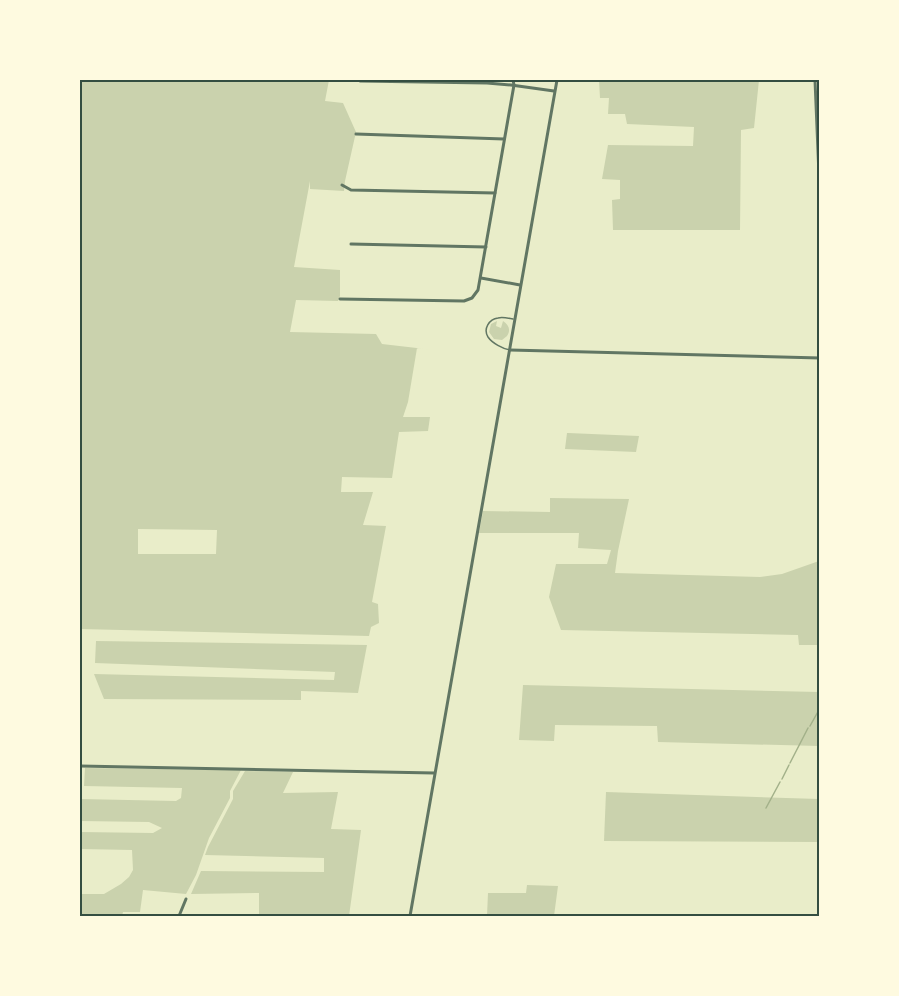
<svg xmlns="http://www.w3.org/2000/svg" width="899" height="996" viewBox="0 0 899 996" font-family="'Sofia Sans Condensed',sans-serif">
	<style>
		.green { fill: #cad2ad; fill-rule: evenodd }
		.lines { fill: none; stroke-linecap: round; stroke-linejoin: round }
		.stream { stroke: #a3b18a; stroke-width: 1.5 }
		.service { stroke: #617663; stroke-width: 1.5 }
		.minor { stroke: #617663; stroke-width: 3 }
		.tertiary { stroke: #617663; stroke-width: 3 }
		.neatline { fill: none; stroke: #344e41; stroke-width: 2 }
	</style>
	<rect width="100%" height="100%" fill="#e9edc9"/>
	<g class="green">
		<path d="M80,80h249l-4,21 18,2 13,29 -11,49 -1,10 -34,-2v-8l-16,86 46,3v26l-2,5 -42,-1 -6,32 86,2 6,10 52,6 -17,-2 -9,54 -5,15h27l-2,14 -29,1 -7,46 -50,-1 -1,15h32l-10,33 23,1 -14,76 6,2 1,19 -8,4 -2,9 -289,-7zM138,529l79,1 -1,24h-78z"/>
		<polygon points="560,80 759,80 754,128 741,130 740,230 613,230 612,200 620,199 620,180 602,179 608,145 693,146 694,127 627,124 625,114 608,114 609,98 600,98 599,80"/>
		<path d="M497,321l-1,5 5,2 2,-7c6,4 8,9 4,15l-5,4 -8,-1 -5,-7 2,-8z"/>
		<polygon points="567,433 568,433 639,436 636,452 565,449"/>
		<polygon points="550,498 629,499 618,551 615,573 760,577 782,574 819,561 819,645 799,645 798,635 561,630 549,597 556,564 607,564 611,550 578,548 579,533 479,533 483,511 550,512"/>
		<polygon points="96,641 367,645 358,693 301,691 301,700 104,699 94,674 334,680 335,672 95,663"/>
		<polygon points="523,685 819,692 819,746 658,742 657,726 555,725 554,741 519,740"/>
		<polygon points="85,768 241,770 230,791 230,798 209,838 196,875 186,894 143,890 140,912 123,912 122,916 80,916 80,894 104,894 121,884 129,877 133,870 132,850 80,849 80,832 153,833 162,828 149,822 80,821 80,799 176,801 181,798 182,788 84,786"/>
		<polygon points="245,771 293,772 283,793 338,792 331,829 361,830 349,916 254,916 259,916 259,893 191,894 201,871 324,872 324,858 205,855 208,847 233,799 233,791"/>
		<polygon points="606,792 819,799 819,842 604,841"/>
		<polygon points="527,885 558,886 554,916 487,916 488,893 526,893"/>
	</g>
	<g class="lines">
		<g class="stream">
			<polyline points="819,99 820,99"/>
			<polyline points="810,726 820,708"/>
			<polyline points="790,763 808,728"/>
			<polyline points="782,779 789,765"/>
			<polyline points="766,808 780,782"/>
		</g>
		<path class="service" d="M510,350c-7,-1 -18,-7 -22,-13 -5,-8 1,-18 10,-19 4,-1 10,0 15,1"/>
		<g class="minor">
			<polyline points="815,80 820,199"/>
			<polyline points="360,81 487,83 511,85 554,91"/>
			<polyline points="356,134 504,139"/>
			<polyline points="342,185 351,190 495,193"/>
			<polyline points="351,244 486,247"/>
			<polyline points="481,278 520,285"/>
			<polyline points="340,299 464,301 472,298 478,290 514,85 513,80"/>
			<polyline points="510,350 820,358"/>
			<polyline points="80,766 434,773"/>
			<polyline points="179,916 186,899"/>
		</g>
		<polyline class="tertiary" points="410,916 557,80"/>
	</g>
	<rect width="899" height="996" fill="none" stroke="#fefae0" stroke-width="162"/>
	<rect x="81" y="81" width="737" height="834" class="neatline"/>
</svg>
